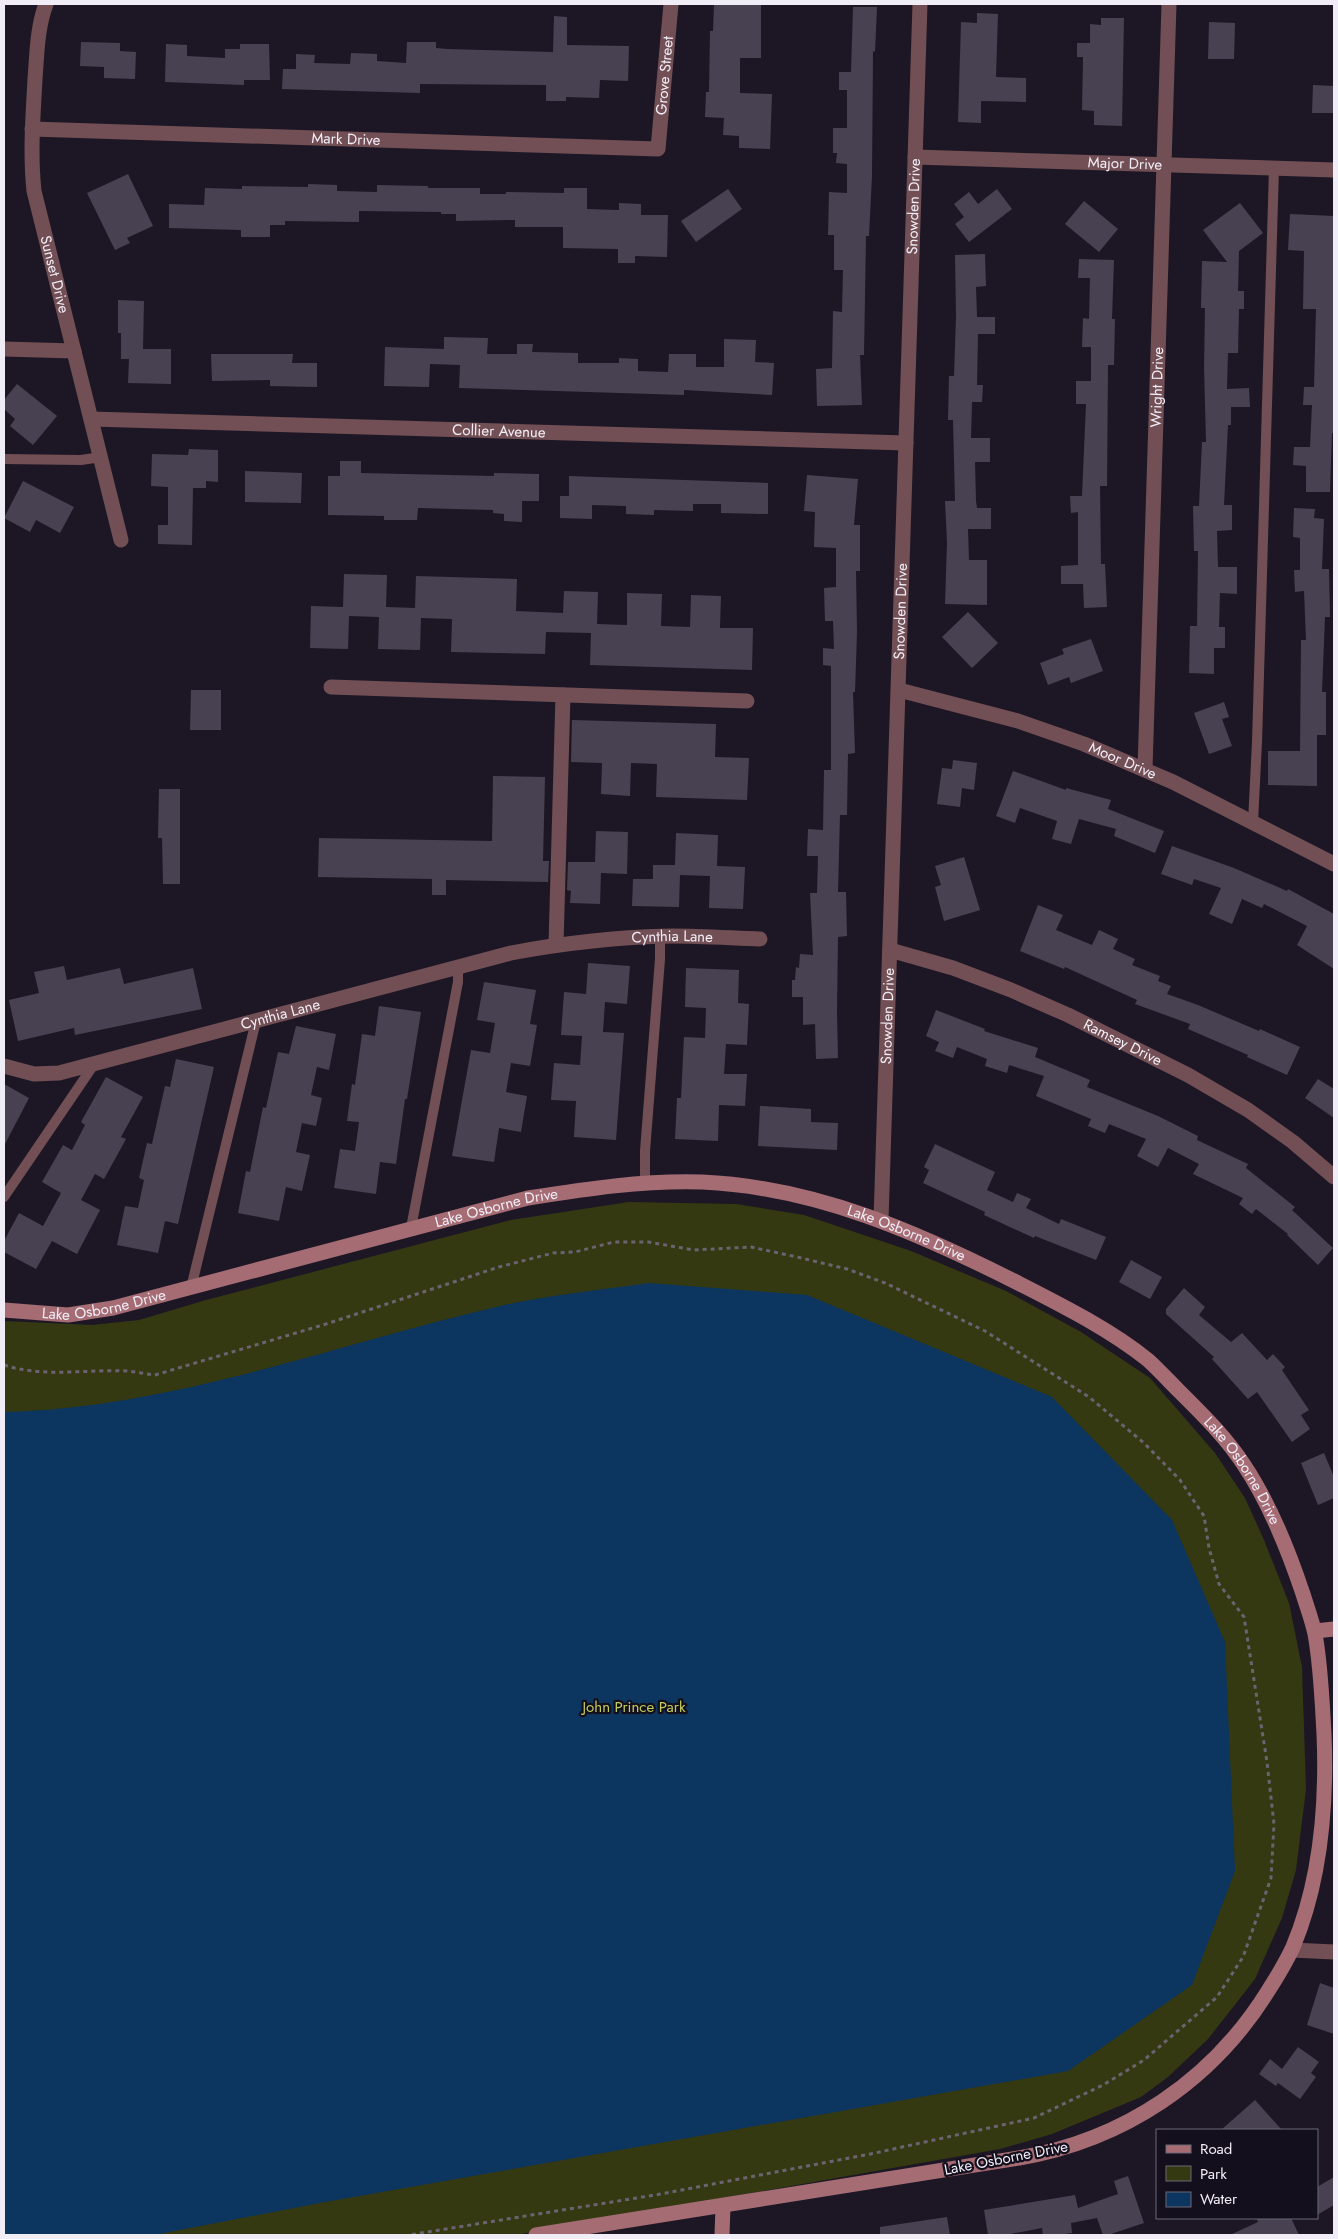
<svg xmlns="http://www.w3.org/2000/svg" width="1338" height="2239" viewBox="0 0 1338 2239" font-family="Jost,sans-serif">
	<style>
		.green { fill: #343912 }
		.water { fill: #0c355f }
		.building { fill: #474151 }
		.lines { fill: none; stroke-linecap: round; stroke-linejoin: round }
		.path { stroke: #696470; stroke-width: 3; stroke-dasharray: 4 4; stroke-linecap: butt }
		.lane { stroke: #724f54; stroke-width: 10 }
		.street { stroke: #724f54; stroke-width: 15 }
		.secondary { stroke: #a56c74; stroke-width: 15 }
		.labels { text-anchor: middle; stroke-width: 4.5; stroke-linejoin: round; paint-order: stroke }
		.street-label { font-size: 15px; fill: #f1edf7; stroke: #140f1c }
		.park-label { font-size: 15px; fill: #c1d05f; stroke: #140f1c }
	</style>
	<rect width="100%" height="100%" fill="#1d1725"/>
	<polygon class="green" points="629,1202 736,1204 804,1215 911,1251 1006,1291 1081,1332 1150,1378 1215,1453 1245,1498 1264,1540 1289,1603 1302,1667 1306,1789 1296,1870 1282,1918 1255,1979 1208,2039 1168,2077 1141,2097 1052,2134 1000,2149 515,2235 4,2235 4,1321 92,1325 139,1320 206,1300 511,1220"/>
	<path class="water" d="M649,1283l158,12 245,102 120,123 53,122 10,229 -43,114 -124,86 -743,131 -171,33h-150v-823c169,-4 332,-68 496,-106 48,-11 100,-16 149,-23z"/>
	<g class="building">
		<polygon points="714,4 761,4 761,58 740,58 740,93 772,94 770,149 739,148 739,136 723,135 724,118 705,117 706,92 709,92 710,31 713,31"/>
		<polygon points="853,7 877,7 875,52 873,51 872,176 869,236 866,236 864,355 860,355 862,405 817,406 816,369 832,368 833,311 842,312 843,270 834,270 834,235 828,235 829,192 847,193 847,164 836,163 837,153 833,153 833,128 847,128 847,90 839,90 839,72 851,72"/>
		<polygon points="977,13 998,14 996,77 1026,78 1026,102 981,101 981,123 958,122 961,22 977,23"/>
		<polygon points="554,16 567,17 567,45 629,46 628,81 600,80 599,98 566,97 566,101 546,101 546,85 420,84 420,93 282,89 283,69 296,69 296,54 315,55 314,63 350,64 351,53 377,54 377,61 406,63 407,42 436,42 436,48 448,49 553,52"/>
		<polygon points="1101,18 1124,18 1122,126 1094,125 1094,111 1082,110 1083,57 1077,57 1077,43 1090,43 1090,24 1101,25"/>
		<polygon points="1209,22 1235,23 1234,59 1208,59"/>
		<polygon points="81,42 120,43 120,51 136,52 135,79 104,78 104,67 80,66"/>
		<polygon points="166,44 187,45 187,56 225,58 225,49 240,49 240,44 269,44 270,80 244,80 244,85 165,82"/>
		<polygon points="1313,85 1334,86 1334,113 1312,113"/>
		<polygon points="128,174 153,226 127,238 130,243 115,250 87,193"/>
		<polygon points="308,184 337,185 337,191 377,192 377,185 428,186 428,188 480,188 480,194 506,194 506,192 564,193 564,188 587,188 587,209 619,210 619,203 641,204 641,215 668,215 667,257 635,256 635,263 618,263 618,249 563,248 563,227 515,227 515,220 456,221 456,214 441,214 441,212 359,211 359,222 285,221 285,225 270,225 270,237 241,237 241,230 169,228 169,204 204,205 205,188 242,189 242,186 308,187"/>
		<polygon points="728,189 742,209 696,242 681,221"/>
		<polygon points="997,189 1012,209 969,242 955,224 964,217 954,204 969,192 978,204"/>
		<polygon points="1084,201 1118,229 1099,252 1065,224"/>
		<polygon points="1240,203 1263,233 1239,251 1238,291 1244,291 1244,309 1239,309 1238,353 1228,353 1227,389 1249,388 1250,407 1231,407 1231,425 1228,425 1224,505 1232,505 1232,530 1217,531 1218,567 1237,567 1237,594 1220,593 1219,627 1225,627 1225,648 1214,648 1214,674 1189,673 1190,626 1197,626 1198,551 1194,551 1193,506 1199,506 1202,442 1206,442 1204,368 1205,308 1201,308 1202,261 1227,262 1203,230"/>
		<polygon points="1290,214 1334,216 1334,433 1332,433 1330,492 1306,492 1306,466 1293,465 1294,447 1310,447 1312,405 1303,405 1304,387 1314,387 1316,309 1303,309 1304,251 1288,250"/>
		<polygon points="985,254 986,286 976,287 977,317 995,317 995,334 978,334 977,385 983,385 982,402 972,402 971,438 990,438 990,462 975,462 976,501 977,508 991,508 991,529 968,529 969,560 987,560 987,605 945,604 947,542 945,501 955,501 953,420 948,420 949,376 954,376 956,316 955,255"/>
		<polygon points="1079,259 1114,260 1112,319 1115,319 1114,365 1108,365 1107,486 1100,486 1101,564 1105,564 1107,607 1084,608 1083,584 1061,584 1061,566 1078,565 1078,512 1071,513 1070,496 1082,496 1086,404 1076,404 1076,381 1091,381 1091,347 1082,347 1083,318 1089,319 1090,278 1078,278"/>
		<polygon points="118,300 144,301 143,349 171,349 171,384 128,383 129,359 121,359 121,333 118,333"/>
		<polygon points="444,337 488,338 487,354 517,354 517,344 533,344 532,352 578,353 578,363 619,363 619,358 638,359 638,371 668,372 669,354 696,354 696,367 724,367 724,339 756,340 755,362 774,363 772,395 684,390 684,395 459,388 460,365 430,364 429,387 384,386 385,347 444,349"/>
		<polygon points="211,354 293,354 292,363 317,363 317,387 270,386 270,380 212,381"/>
		<polygon points="17,384 57,416 33,445 10,426 15,419 4,409 4,400"/>
		<polygon points="189,449 218,450 218,482 206,481 206,488 193,488 192,545 158,544 158,525 168,525 168,487 151,486 152,454 188,455"/>
		<polygon points="340,461 361,461 361,473 494,476 494,473 539,474 539,501 522,501 522,522 504,521 504,514 493,513 493,510 418,508 417,520 384,520 384,516 328,515 328,476 340,476"/>
		<polygon points="245,471 302,473 301,503 245,502"/>
		<polygon points="807,475 858,479 854,525 860,525 860,571 856,571 857,632 855,692 853,692 855,753 848,754 847,815 840,815 838,892 846,892 847,936 838,937 837,1012 838,1058 816,1059 815,1024 803,1025 803,997 792,997 792,980 795,980 796,967 799,968 800,954 813,955 810,893 817,893 818,856 807,856 808,829 823,830 824,770 831,770 831,666 823,665 823,648 834,649 833,621 825,621 824,588 836,587 836,548 814,547 815,512 804,511"/>
		<polygon points="569,476 768,483 768,514 721,513 721,504 693,504 693,511 654,510 654,515 626,514 626,506 592,505 592,519 560,518 560,496 569,496"/>
		<polygon points="23,481 74,507 60,533 36,520 30,532 4,518"/>
		<polygon points="1294,508 1315,509 1314,518 1324,519 1322,569 1329,569 1330,617 1325,617 1322,692 1326,692 1326,735 1317,735 1317,786 1268,785 1268,751 1300,751 1301,640 1306,640 1304,591 1295,592 1294,570 1300,570 1300,538 1293,537"/>
		<polygon points="344,574 387,575 386,607 415,608 416,576 517,579 516,611 563,613 564,591 598,592 597,624 627,625 627,593 662,594 661,626 690,627 691,595 721,596 720,628 753,628 752,670 590,665 591,633 546,632 545,654 451,652 452,619 421,618 420,650 378,649 379,617 349,616 348,649 310,648 311,606 343,607"/>
		<polygon points="968,612 998,643 972,668 942,637"/>
		<polygon points="1091,639 1103,671 1071,683 1069,677 1048,685 1040,663 1064,654 1062,649"/>
		<polygon points="191,690 221,690 221,730 190,730"/>
		<polygon points="1224,702 1229,717 1222,719 1232,746 1209,754 1194,713"/>
		<polygon points="572,720 716,724 715,757 749,758 747,800 656,797 657,764 631,763 630,796 601,794 602,763 571,762"/>
		<polygon points="953,760 977,763 974,790 962,788 960,807 937,804 942,768 952,769"/>
		<polygon points="1013,771 1066,790 1066,788 1111,800 1108,809 1164,831 1155,853 1114,836 1116,829 1079,819 1071,844 1052,839 1057,821 1020,808 1015,823 996,816"/>
		<polygon points="493,776 545,777 543,861 549,861 548,882 446,880 446,895 432,895 432,879 318,877 319,838 492,841"/>
		<polygon points="159,789 180,789 180,884 163,884 162,838 158,838"/>
		<polygon points="596,831 628,832 627,874 601,873 600,904 570,903 571,891 567,890 568,862 595,862"/>
		<polygon points="676,833 718,835 717,866 745,867 743,909 709,908 710,876 680,875 679,907 632,906 633,879 653,879 653,865 675,865"/>
		<polygon points="1172,846 1234,868 1287,891 1288,889 1334,914 1334,969 1297,945 1307,926 1264,904 1262,908 1242,899 1232,924 1209,914 1221,888 1194,879 1192,885 1161,874"/>
		<polygon points="964,857 980,910 944,921 935,887 941,885 935,866"/>
		<polygon points="1038,905 1063,915 1056,930 1092,945 1099,930 1118,939 1113,949 1135,959 1132,965 1160,976 1158,981 1171,986 1167,994 1198,1005 1259,1031 1260,1029 1300,1047 1287,1075 1247,1057 1248,1055 1188,1029 1190,1024 1135,1004 1137,1000 1065,967 1064,969 1020,951"/>
		<polygon points="588,963 630,966 627,1004 605,1002 603,1032 624,1033 616,1140 574,1137 576,1101 551,1100 554,1063 580,1065 582,1036 561,1035 564,992 586,994"/>
		<polygon points="64,966 67,980 120,968 124,984 193,968 202,1009 75,1035 74,1028 18,1041 9,1000 39,993 34,972"/>
		<polygon points="686,968 739,970 738,1003 749,1004 747,1045 726,1044 724,1074 747,1074 745,1106 719,1105 718,1141 675,1139 677,1098 681,1098 684,1037 705,1038 706,1008 685,1007"/>
		<polygon points="484,982 536,990 530,1024 537,1025 530,1066 511,1063 506,1092 527,1096 521,1132 499,1128 494,1162 452,1156 471,1050 490,1053 495,1023 477,1020"/>
		<polygon points="379,1006 421,1012 407,1099 405,1099 396,1164 380,1162 376,1194 334,1188 340,1149 355,1151 359,1122 347,1121 352,1084 355,1085 362,1034 375,1036"/>
		<polygon points="936,1010 985,1029 984,1031 1038,1048 1035,1057 1090,1080 1087,1087 1158,1116 1198,1136 1197,1140 1248,1164 1246,1168 1295,1207 1292,1210 1333,1248 1318,1265 1287,1235 1288,1234 1256,1209 1252,1214 1239,1204 1243,1198 1193,1174 1199,1164 1168,1148 1158,1167 1137,1156 1146,1139 1109,1124 1105,1133 1088,1126 1091,1119 1036,1096 1044,1076 1009,1065 1007,1073 985,1066 987,1059 957,1047 953,1058 935,1051 939,1042 926,1036"/>
		<polygon points="296,1026 336,1034 329,1070 317,1067 311,1095 322,1098 316,1126 302,1123 296,1152 310,1155 302,1191 286,1187 279,1221 238,1213 246,1171 250,1172 263,1107 266,1108 278,1052 289,1054"/>
		<polygon points="176,1059 214,1067 178,1224 165,1221 158,1253 117,1245 125,1206 138,1208 144,1180 139,1178 147,1143 152,1144 165,1086 170,1087"/>
		<polygon points="106,1077 143,1097 121,1137 126,1139 104,1179 95,1174 81,1200 100,1210 77,1254 52,1241 36,1269 4,1252 4,1241 19,1213 43,1226 61,1193 42,1182 63,1145 72,1150 85,1125 81,1122"/>
		<polygon points="1318,1079 1334,1089 1334,1118 1305,1098"/>
		<polygon points="4,1084 29,1098 4,1146"/>
		<polygon points="760,1106 811,1109 811,1122 838,1123 837,1150 758,1146"/>
		<polygon points="935,1144 995,1172 987,1190 1013,1202 1017,1193 1031,1199 1026,1208 1059,1224 1061,1219 1106,1237 1096,1260 1035,1236 1034,1238 984,1215 985,1212 923,1183 929,1170 924,1167"/>
		<polygon points="1131,1260 1162,1277 1150,1299 1119,1282"/>
		<polygon points="1184,1288 1205,1307 1199,1315 1231,1342 1242,1333 1267,1360 1273,1354 1285,1367 1282,1370 1309,1410 1301,1415 1310,1429 1292,1442 1257,1392 1248,1399 1212,1359 1214,1357 1166,1314 1166,1309"/>
		<polygon points="1324,1453 1334,1477 1334,1498 1318,1505 1301,1463"/>
		<polygon points="1320,1983 1334,1988 1334,2034 1307,2025"/>
		<polygon points="1298,2047 1319,2062 1311,2073 1316,2077 1300,2099 1278,2083 1276,2086 1259,2074 1270,2059 1282,2069"/>
		<polygon points="1255,2100 1282,2130 1221,2130"/>
		<polygon points="1128,2176 1144,2223 1108,2235 1103,2235 1097,2218 1071,2223 1072,2233 1057,2235 1043,2235 1042,2228 1005,2235 988,2235 984,2210 1075,2195 1078,2208 1118,2194 1114,2181"/>
		<polygon points="1334,2177 1334,2205 1317,2215 1317,2187"/>
		<polygon points="947,2217 950,2235 880,2235 880,2227"/>
		<polygon points="1256,2218 1291,2218 1299,2235 1230,2235 1258,2222"/>
	</g>
	<g class="lines">
		<path class="path" d="M4,1365c39,13 83,4 124,6 9,1 18,3 27,4l171,-51 173,-57 54,-14 22,-1 39,-10h34l46,8 57,-3 46,10 50,12 38,14 100,48 104,66 55,46 36,37 24,36 5,32 10,36 25,33 23,145 7,62 -3,54 -28,79 -26,40 -73,63 -41,25 -69,33 -159,35 -214,41 -252,41"/>
		<g class="lane">
			<polyline points="4,459 81,460 101,457"/>
			<polyline points="1253,822 1257,742 1274,168"/>
			<polyline points="645,1183 645,1151 660,959 660,937"/>
			<polyline points="4,1197 95,1063"/>
			<polyline points="411,1228 458,982 458,967"/>
			<polyline points="191,1288 256,1021"/>
		</g>
		<g class="street">
			<path id="s1" d="M46,4c-9,24 -9,50 -11,75 -2,38 -5,74 -1,112l87,349"/>
			<path id="s2" d="M32,129l626,20 13,-145"/>
			<path id="s3" d="M915,157l419,13"/>
			<polyline points="4,349 74,351"/>
			<path id="s4" d="M91,419l815,24"/>
			<polyline points="331,687 747,701"/>
			<path id="s5" d="M899,690l119,31 66,23 89,38 161,82"/>
			<path id="s6" d="M1145,769l24,-765"/>
			<polyline points="556,945 563,695"/>
			<path id="s7" d="M890,950l63,18 58,22 57,25 120,60 60,35 45,32 41,35"/>
			<path id="s8" d="M4,1066l30,8 25,-1 452,-120c53,-10 107,-16 161,-17 29,0 59,2 88,3"/>
			<path id="s9" d="M881,1220l39,-1216"/>
			<polyline points="1292,1950 1334,1952"/>
		</g>
		<g class="secondary">
			<path id="s10" d="M4,1310l64,5 45,-7 415,-110c58,-9 116,-18 174,-16 114,5 217,51 316,101 45,23 91,46 130,77 10,9 20,20 30,30 23,23 48,47 66,75 26,39 44,84 59,129 4,13 9,26 12,40 6,33 7,66 9,100 3,71 -3,146 -31,213 -7,15 -16,30 -25,44 -56,90 -144,149 -249,167l-483,77"/>
			<polyline points="1315,1631 1334,1629"/>
			<polyline points="722,2235 723,2206"/>
		</g>
	</g>
	<g class="labels">
		<g class="street-label">
			<text dy="5" stroke="none"><textPath href="#s2" startOffset="700">Grove Street</textPath></text>
			<text dy="5" stroke="none"><textPath href="#s2" startOffset="314">Mark Drive</textPath></text>
			<text dy="5" stroke="none"><textPath href="#s3" startOffset="210">Major Drive</textPath></text>
			<text dy="5" stroke="none"><textPath href="#s9" startOffset="1014">Snowden Drive</textPath></text>
			<text dy="5" stroke="none"><textPath href="#s1" startOffset="274">Sunset Drive</textPath></text>
			<text dy="5" stroke="none"><textPath href="#s6" startOffset="382">Wright Drive</textPath></text>
			<text dy="5" stroke="none"><textPath href="#s4" startOffset="408">Collier Avenue</textPath></text>
			<text dy="5" stroke="none"><textPath href="#s9" startOffset="609">Snowden Drive</textPath></text>
			<text dy="5" stroke="none"><textPath href="#s5" startOffset="235">Moor Drive</textPath></text>
			<text dy="5" stroke="none"><textPath href="#s8" startOffset="686">Cynthia Lane</textPath></text>
			<text dy="5" stroke="none"><textPath href="#s8" startOffset="285">Cynthia Lane</textPath></text>
			<text dy="5" stroke="none"><textPath href="#s9" startOffset="204">Snowden Drive</textPath></text>
			<text dy="5" stroke="none"><textPath href="#s7" startOffset="251">Ramsey Drive</textPath></text>
			<text dy="5" stroke="none"><textPath href="#s10" startOffset="506">Lake Osborne Drive</textPath></text>
			<text dy="5" stroke="none"><textPath href="#s10" startOffset="926">Lake Osborne Drive</textPath></text>
			<text dy="5" stroke="none"><textPath href="#s10" startOffset="101">Lake Osborne Drive</textPath></text>
			<text dy="5" stroke="none"><textPath href="#s10" startOffset="1346">Lake Osborne Drive</textPath></text>
			<text transform="translate(1006 2158) rotate(-11)" y="5">Lake Osborne Drive</text>
		</g>
		<g class="park-label">
			<text x="634" y="1712">John Prince Park</text>
		</g>
	</g>
	<rect width="1338" height="2239" fill="none" stroke="#f1edf7" stroke-width="10"/>
	<rect x="1156" y="2129" width="162" height="90" fill="#140f1c" stroke="#6c6874"/>
	<rect x="1166" y="2145" width="25" height="8" fill="#a56c74" stroke="#6c6874"/>
	<text x="1200" y="2154" font-size="15" fill="#f1edf7">Road</text>
	<rect x="1166" y="2166" width="25" height="15" fill="#343912" stroke="#6c6874"/>
	<text x="1200" y="2179" font-size="15" fill="#f1edf7">Park</text>
	<rect x="1166" y="2192" width="25" height="15" fill="#0c355f" stroke="#6c6874"/>
	<text x="1200" y="2204" font-size="15" fill="#f1edf7">Water</text>
</svg>
